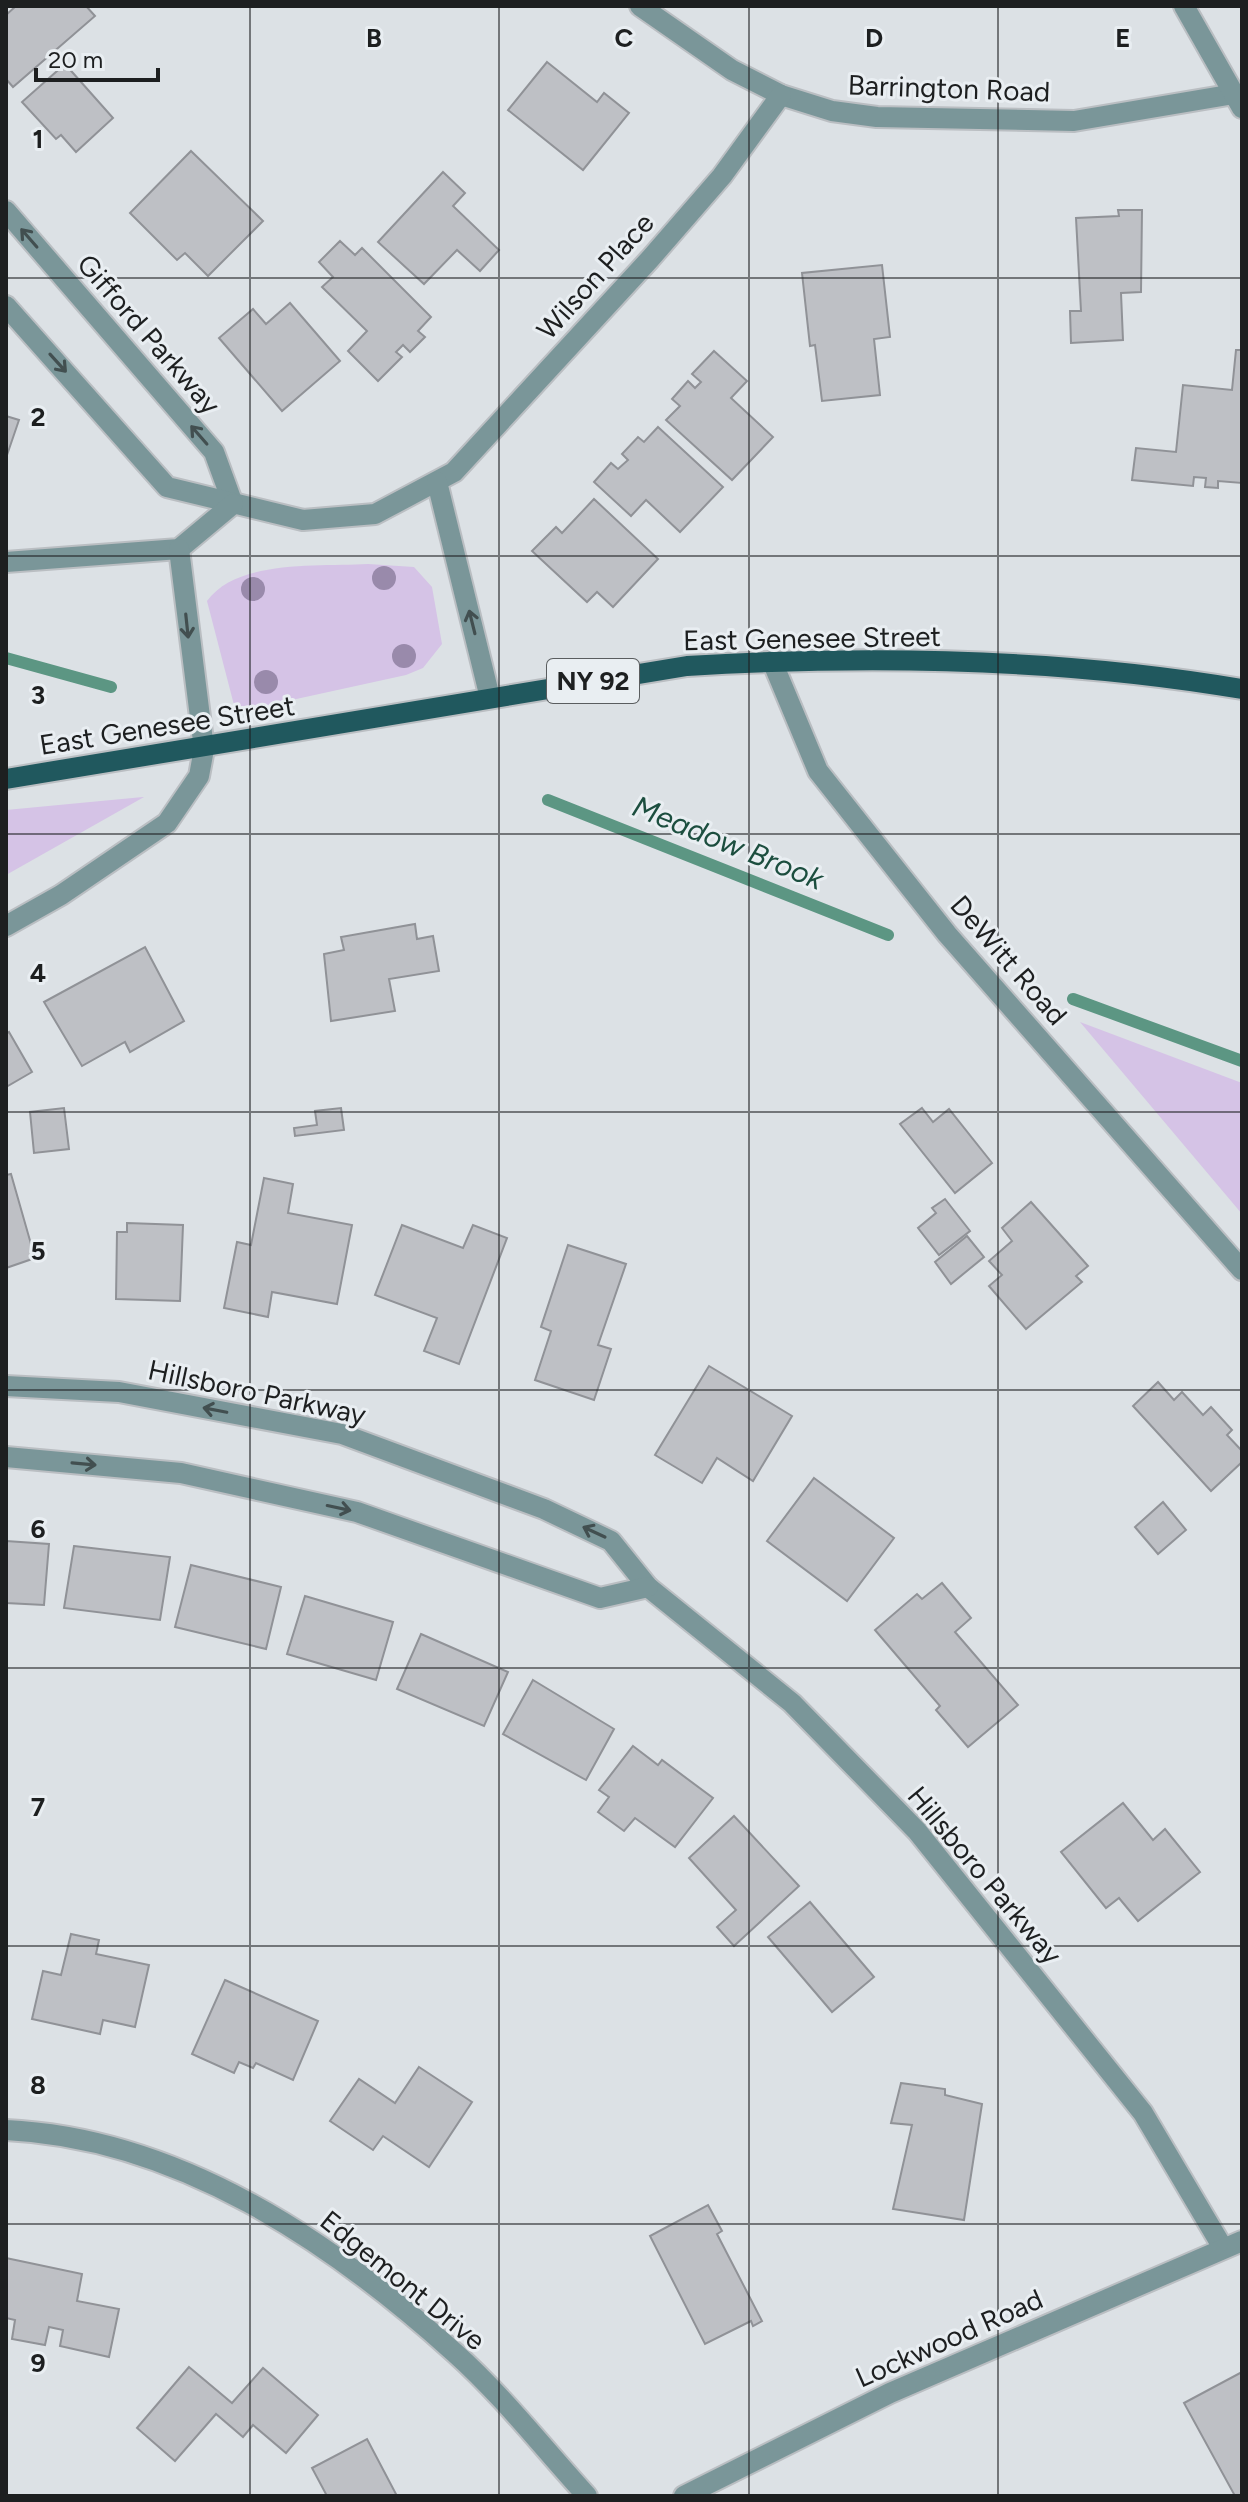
<svg xmlns="http://www.w3.org/2000/svg" width="1248" height="2502" viewBox="0 0 1248 2502" font-family="Figtree,sans-serif">
	<style>
		.green { fill: #d5c3e6 }
		.lines { fill: none; stroke-linecap: round; stroke-linejoin: round }
		.stream { stroke: #5c9683; stroke-width: 12 }
		.building { fill: #bec0c5; stroke: #909297; stroke-width: 2 }
		.minor-casing { stroke: #babec2; stroke-width: 24 }
		.primary-casing { stroke: #babec2; stroke-width: 24 }
		.minor { stroke: #7a9699; stroke-width: 20 }
		.primary { stroke: #20585e; stroke-width: 20 }
		.tree { fill: #998aab }
		.oneway { stroke: #424f50 }
		.grid { fill: none; stroke: #1d1f20; stroke-width: 2; stroke-opacity: 0.55 }
		.labels { text-anchor: middle; stroke-width: 6; stroke-linejoin: round; paint-order: stroke }
		.shield { fill: #e9eef2; stroke: #5a5d5f; stroke-width: 2 }
		.shield-label { font-size: 26px; font-weight: bold; fill: #1d1f20 }
		.street-label { font-size: 28px; fill: #1d1f20; stroke: #e9eef2 }
		.water-label { font-size: 30px; font-style: italic; fill: #1c4e3f; stroke: #e9eef2 }
		.grid-label { font-size: 26px; text-anchor: middle; font-weight: bold; fill: #1d1f20; stroke: #e9eef2; stroke-width: 6; stroke-linejoin: round; paint-order: stroke }
	</style>
	<rect width="100%" height="100%" fill="#dce1e5"/>
	<g class="green">
		<path d="M368,564l46,3 18,20 10,57 -19,24 -17,7 -164,36 -8,-6 -27,-104c30,-42 112,-34 161,-37z"/>
		<polygon points="143,797 144,797 6,875 6,810"/>
		<polygon points="1080,1022 1242,1083 1242,1214"/>
	</g>
	<g class="lines">
		<g class="stream">
			<polyline points="6,658 111,687"/>
			<polyline points="548,800 888,935"/>
			<polyline points="1073,999 1242,1061"/>
		</g>
	</g>
	<g class="building">
		<polygon points="16,6 86,6 95,16 13,87 6,79 6,15"/>
		<polygon points="547,62 597,102 604,93 629,113 583,170 508,110"/>
		<polygon points="65,64 113,118 76,152 61,135 56,139 22,102"/>
		<polygon points="191,151 263,221 208,276 185,253 177,260 130,213"/>
		<polygon points="443,172 465,193 453,206 499,250 480,271 457,250 424,284 378,242"/>
		<polygon points="1118,210 1142,210 1141,292 1121,293 1123,340 1071,343 1070,311 1081,311 1076,218 1119,216"/>
		<polygon points="340,241 355,255 362,248 431,317 418,331 425,337 410,352 403,345 396,352 402,357 378,381 348,351 367,331 322,287 333,277 319,262"/>
		<polygon points="882,265 890,337 874,339 880,395 822,401 815,345 810,346 802,273"/>
		<polygon points="290,303 340,361 282,411 219,338 253,309 266,324"/>
		<polygon points="1236,350 1242,350 1242,483 1218,481 1218,488 1205,487 1206,478 1194,477 1193,486 1132,480 1136,448 1176,452 1183,385 1232,390"/>
		<polygon points="714,351 747,381 731,398 773,437 732,480 666,420 680,406 672,399 688,381 695,388 701,382 692,374"/>
		<polygon points="6,416 19,420 6,458"/>
		<polygon points="658,427 723,487 680,532 646,500 631,516 594,482 611,463 618,469 628,460 622,454 638,437 644,442"/>
		<polygon points="594,499 658,559 613,607 597,592 587,602 532,551 556,527 562,533"/>
		<polygon points="415,924 417,939 433,936 439,971 389,979 395,1011 331,1021 324,954 344,950 341,937"/>
		<polygon points="145,947 184,1021 130,1052 125,1042 82,1066 44,1002"/>
		<polygon points="9,1032 32,1072 6,1087 6,1034"/>
		<polygon points="64,1108 69,1149 34,1153 30,1112"/>
		<polygon points="341,1108 344,1130 295,1136 294,1128 317,1125 315,1111"/>
		<polygon points="922,1108 933,1122 949,1109 992,1163 955,1193 900,1124"/>
		<polygon points="11,1174 35,1258 6,1268 6,1175"/>
		<polygon points="264,1178 293,1184 288,1213 352,1225 337,1304 272,1292 268,1317 224,1308 237,1242 251,1245"/>
		<polygon points="945,1199 970,1231 939,1255 918,1228 936,1213 932,1208"/>
		<polygon points="1031,1202 1088,1266 1076,1276 1082,1282 1026,1329 989,1286 1002,1275 989,1261 1012,1241 1002,1228"/>
		<polygon points="127,1223 183,1225 180,1301 116,1299 117,1232 127,1232"/>
		<polygon points="402,1225 463,1248 473,1225 507,1238 459,1364 424,1351 437,1318 375,1295"/>
		<polygon points="967,1236 984,1257 951,1284 935,1262"/>
		<polygon points="568,1245 626,1264 598,1345 611,1349 594,1400 535,1380 551,1331 541,1327"/>
		<polygon points="709,1366 792,1416 753,1481 717,1458 702,1483 655,1455"/>
		<polygon points="1158,1382 1174,1400 1182,1392 1203,1415 1211,1407 1232,1430 1227,1435 1242,1451 1242,1462 1211,1491 1133,1406"/>
		<polygon points="814,1478 894,1538 847,1601 767,1541"/>
		<polygon points="1163,1502 1186,1530 1158,1554 1135,1527"/>
		<polygon points="6,1541 49,1544 44,1605 6,1603"/>
		<polygon points="74,1546 170,1557 160,1620 64,1608"/>
		<polygon points="191,1565 281,1587 266,1649 175,1627"/>
		<polygon points="942,1583 971,1618 955,1632 1018,1705 968,1747 936,1710 940,1706 875,1630 917,1594 922,1599"/>
		<polygon points="305,1596 393,1622 376,1680 287,1654"/>
		<polygon points="421,1634 508,1672 484,1726 397,1689"/>
		<polygon points="533,1680 614,1729 586,1780 503,1734"/>
		<polygon points="633,1746 658,1765 662,1760 713,1798 675,1847 635,1818 624,1831 598,1812 609,1797 599,1790"/>
		<polygon points="1123,1803 1153,1840 1165,1829 1200,1872 1138,1921 1119,1898 1106,1908 1061,1852"/>
		<polygon points="734,1816 799,1886 734,1946 717,1927 736,1910 689,1858"/>
		<polygon points="810,1902 874,1977 832,2012 768,1937"/>
		<polygon points="71,1934 99,1940 96,1954 149,1965 135,2027 103,2020 100,2034 32,2019 43,1971 61,1975"/>
		<polygon points="225,1980 318,2021 293,2080 256,2063 253,2068 239,2062 234,2073 192,2054"/>
		<polygon points="419,2067 472,2102 429,2167 383,2136 373,2150 330,2121 359,2079 395,2103"/>
		<polygon points="901,2083 945,2089 945,2095 982,2104 964,2220 893,2209 912,2125 891,2123"/>
		<polygon points="708,2205 722,2231 717,2234 762,2321 753,2326 751,2321 705,2344 650,2236"/>
		<polygon points="6,2258 82,2274 77,2301 119,2309 109,2357 60,2346 63,2330 49,2327 45,2345 12,2339 15,2320 6,2318"/>
		<polygon points="189,2367 232,2403 263,2368 318,2415 286,2453 253,2425 243,2437 216,2414 175,2461 137,2428"/>
		<polygon points="1242,2372 1242,2495 1235,2496 1184,2403"/>
		<polygon points="367,2439 397,2496 327,2496 312,2468"/>
	</g>
	<g class="lines">
		<defs>
			<g id="minor">
				<polyline points="640,6 732,70 781,95 832,111 877,117 1074,121 1234,94"/>
				<polyline points="1184,6 1242,108"/>
				<polyline points="6,211 214,452 233,504"/>
				<polyline points="6,306 167,487 303,520 375,514 454,472 650,259 722,176 781,95"/>
				<polyline points="437,482 490,698"/>
				<polyline points="6,562 179,549 233,504"/>
				<polyline points="772,661 818,771 947,934 1242,1270"/>
				<polyline points="6,926 61,895 167,823 199,776 204,749 179,549"/>
				<polyline points="6,1386 119,1392 342,1434 544,1509 611,1541 648,1587 792,1703 917,1831 1143,2113 1223,2248"/>
				<polyline points="6,1457 181,1473 357,1512 600,1598 648,1587"/>
				<path d="M6,2130c172,8 325,111 449,223 48,43 89,96 132,143"/>
				<polyline points="684,2496 890,2393 1242,2241"/>
			</g>
			<path id="primary" d="M6,779l681,-113c184,-11 373,-8 555,23"/>
		</defs>
		<use href="#minor" class="minor-casing"/>
		<use href="#primary" class="primary-casing"/>
		<use href="#minor" class="minor"/>
		<use href="#primary" class="primary"/>
	</g>
	<g class="tree">
		<circle cx="384" cy="578" r="12"/>
		<circle cx="253" cy="589" r="12"/>
		<circle cx="404" cy="656" r="12"/>
		<circle cx="266" cy="682" r="12"/>
	</g>
	<defs><path id="oneway-shaft" d="M-6 0H5M1.5-3L5.5 0L1.5 3" fill="none" stroke-width="1.6" stroke-linecap="round" stroke-linejoin="round" transform="scale(2)"/></defs>
	<g class="oneway">
		<use href="#oneway-shaft" transform="translate(29 238) rotate(-131)"/>
		<use href="#oneway-shaft" transform="translate(58 363) rotate(48)"/>
		<use href="#oneway-shaft" transform="translate(199 435) rotate(-131)"/>
		<use href="#oneway-shaft" transform="translate(472 622) rotate(-104)"/>
		<use href="#oneway-shaft" transform="translate(187 626) rotate(84)"/>
		<use href="#oneway-shaft" transform="translate(215 1410) rotate(-169)"/>
		<use href="#oneway-shaft" transform="translate(84 1464) rotate(5)"/>
		<use href="#oneway-shaft" transform="translate(339 1508) rotate(12)"/>
		<use href="#oneway-shaft" transform="translate(594 1532) rotate(-155)"/>
	</g>
	<path class="grid" d="M250,6v2490M499,6v2490M749,6v2490M998,6v2490M6,278h1236M6,556h1236M6,834h1236M6,1112h1236M6,1390h1236M6,1668h1236M6,1946h1236M6,2224h1236"/>
	<g class="labels">
		<rect class="shield" x="547" y="659" width="92" height="44" rx="6"/>
		<g class="shield-label">
			<text x="593" y="690">NY 92</text>
		</g>
		<g class="street-label">
			<text transform="translate(949 88) rotate(2)" y="10">Barrington Road</text>
			<text transform="translate(595 276) rotate(-48)" y="10">Wilson Place</text>
			<text transform="translate(149 334) rotate(49)" y="10">Gifford Parkway</text>
			<text transform="translate(812 638) rotate(-1)" y="10">East Genesee Street</text>
			<text transform="translate(167 725) rotate(-9)" y="10">East Genesee Street</text>
			<text transform="translate(1009 960) rotate(49)" y="10">DeWitt Road</text>
			<text transform="translate(257 1392) rotate(12)" y="10">Hillsboro Parkway</text>
			<text transform="translate(985 1875) rotate(50)" y="10">Hillsboro Parkway</text>
			<text transform="translate(403 2280) rotate(39)" y="10">Edgemont Drive</text>
			<text transform="translate(949 2338) rotate(-24)" y="10">Lockwood Road</text>
		</g>
		<g class="water-label">
			<text transform="translate(728 843) rotate(22)" y="10">Meadow Brook</text>
		</g>
	</g>
	<g class="grid-label">
		<text x="374" y="47">B</text>
		<text x="624" y="47">C</text>
		<text x="874" y="47">D</text>
		<text x="1123" y="47">E</text>
		<text x="38" y="148">1</text>
		<text x="38" y="426">2</text>
		<text x="38" y="704">3</text>
		<text x="38" y="982">4</text>
		<text x="38" y="1260">5</text>
		<text x="38" y="1538">6</text>
		<text x="38" y="1816">7</text>
		<text x="38" y="2094">8</text>
		<text x="38" y="2372">9</text>
	</g>
	<rect width="1248" height="2502" fill="none" stroke="#1d1f20" stroke-width="16"/>
	<path d="M36 68v12h122v-12" fill="none" stroke="#1d1f20" stroke-width="4"/>
	<text x="48" y="68" font-size="24" fill="#1d1f20" stroke="#e9eef2" stroke-width="6" paint-order="stroke">20 m</text>
</svg>
